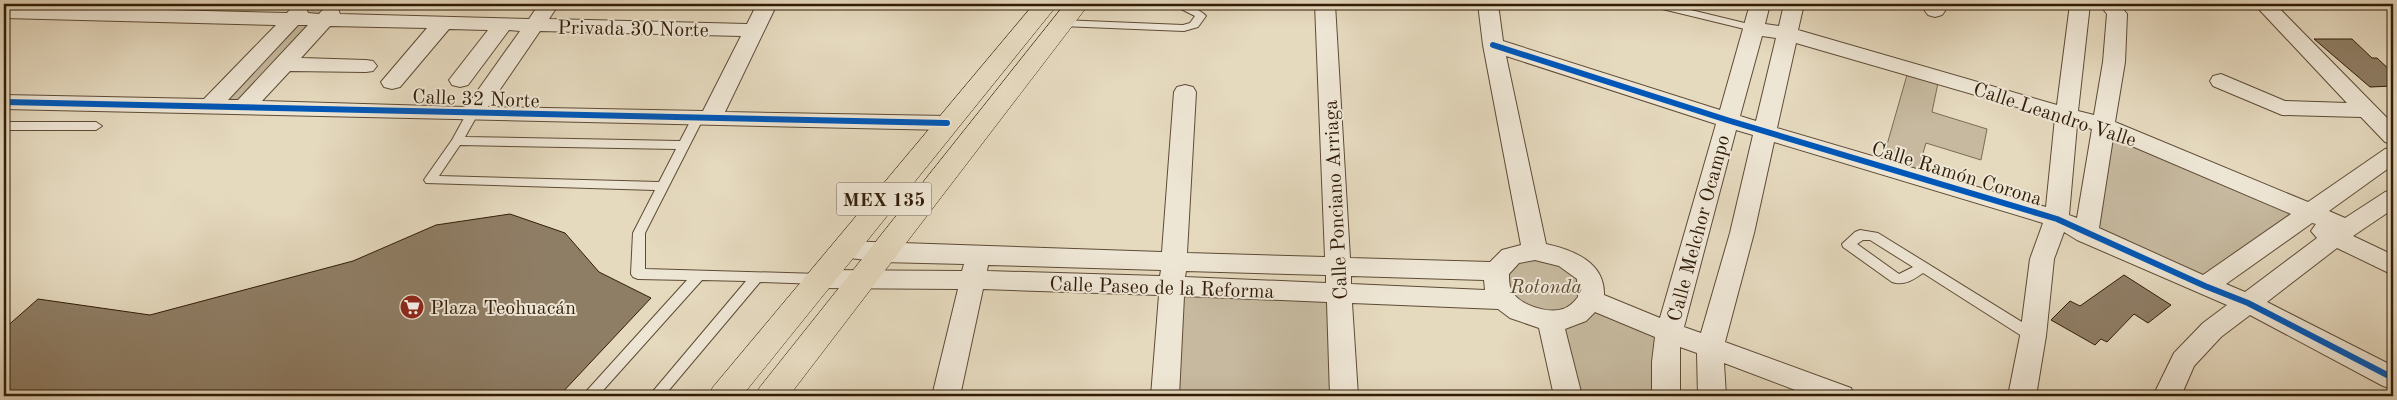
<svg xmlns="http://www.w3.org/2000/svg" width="2397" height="400" viewBox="0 0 2397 400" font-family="'Old Standard TT',serif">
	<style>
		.green { fill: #c6b99f; stroke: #7c6a53 }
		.building { fill: #8f7e66; stroke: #311c07 }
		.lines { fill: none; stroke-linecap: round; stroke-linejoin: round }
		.service-casing { stroke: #5e4b35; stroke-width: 2 }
		.minor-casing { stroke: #5e4b35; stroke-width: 2 }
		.primary-casing { stroke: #311c07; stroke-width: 1 }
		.service { fill: #eee6d5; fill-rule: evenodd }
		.minor { fill: #eee6d5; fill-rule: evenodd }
		.primary { fill: #e5d9be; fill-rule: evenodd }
		.cycleway-casing { stroke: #eee6d5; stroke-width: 9 }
		.cycleway { stroke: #0057b8; stroke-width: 6 }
		.labels { text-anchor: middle; stroke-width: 4; stroke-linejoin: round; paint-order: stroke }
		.shield { fill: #eee6d5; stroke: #6a5945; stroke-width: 1 }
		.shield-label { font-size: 19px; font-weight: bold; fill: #311c07 }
		.street-label { font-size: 20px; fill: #311c07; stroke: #eee6d5 }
		.park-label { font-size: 20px; font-style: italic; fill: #5e4b35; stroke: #eee6d5 }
		.poi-label { font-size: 20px; fill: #311c07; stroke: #eee6d5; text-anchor: start }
	</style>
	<rect width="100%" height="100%" fill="#e5d9be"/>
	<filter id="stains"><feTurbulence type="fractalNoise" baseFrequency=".004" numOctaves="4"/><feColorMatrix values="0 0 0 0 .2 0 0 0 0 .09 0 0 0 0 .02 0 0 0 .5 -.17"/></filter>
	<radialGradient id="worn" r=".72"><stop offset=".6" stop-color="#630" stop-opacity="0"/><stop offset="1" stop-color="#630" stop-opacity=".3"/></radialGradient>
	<g class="green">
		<polygon points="307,4 340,4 244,107 210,106"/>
		<polygon points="1907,75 1938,83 1932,112 1987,129 1981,160 1926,143 1917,173 1882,162"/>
		<polygon points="2103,125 2310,212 2205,286 2086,234"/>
		<polygon points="1545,254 1589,283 1577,312 1526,312 1499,273 1514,257"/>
		<polygon points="1173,287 1339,294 1344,396 1165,396"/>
		<polygon points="1589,309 1668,333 1663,396 1570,396 1553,323"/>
	</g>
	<g class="building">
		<polygon points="2314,39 2352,39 2372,58 2377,58 2393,73 2393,86 2370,87"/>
		<polygon points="510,214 565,233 599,272 651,298 559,396 4,396 4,329 38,299 150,315 353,261 436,225"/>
		<polygon points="2124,275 2171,305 2148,323 2134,314 2107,342 2101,339 2095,345 2051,320 2070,301 2080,306"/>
	</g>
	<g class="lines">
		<defs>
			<g id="service">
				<path d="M1129,4c22,-1 62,-4 77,12l-8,11 -14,4 -123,-5 -5,-3 5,-3 122,5 7,-2 5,-7 -16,-8 -45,-1z"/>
				<polygon points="1649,4 1666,4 1757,26 1758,28 1753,31 1650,6"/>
				<path d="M472,110l6,4 -13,23 215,4 13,-25h8l2,3 -58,114v36l175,5 5,2 2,3 -2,3 -5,2 -60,-2 -96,114h-15l97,-115 -44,-1 -104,116h-16l105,-116 -49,-1 -5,-2 -2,-3 2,-41 22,-43 -229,-7 -2,-3 2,-3 26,-37 16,-29zM460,145l216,4 -17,33 -220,-6z"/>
				<polygon points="4,122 96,122 102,126 96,130 4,130"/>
				<path d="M1860,230l18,3 160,99 2,4 -2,4h-10l-105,-67c-10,7 -19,13 -31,9l-49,-35 -1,-3 13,-12zM1863,240h7l43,27 -14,7 -42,-30z"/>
			</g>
			<g id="minor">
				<path d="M539,4h20l-10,15 198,5 10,-20h20l-52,108 222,4 8,2 3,5 -3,5 -8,2 -943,-21v-14l200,4 72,-74 -272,-7v-12l283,7c6,-7 11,-7 19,-5l2,5 11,1c6,-7 11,-7 19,-5l2,5 189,5zM298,25h10l-70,75h-10zM330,26l97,2 -46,54 3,5 8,2 8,-2 49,-58 39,1 -39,50 3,5 8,2 8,-2 41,-55 11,1 -54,76 -204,-6 28,-30 76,1 7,-1 4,-5 -4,-5 -7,-1 -65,-2zM540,31l201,5 -38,75 -215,-4z"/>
				<path d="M1315,4h20l15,254 140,4 12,-12 19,-5 -38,-200 -5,-41h20l5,37 217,69 30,-106h20l-5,20 14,2 5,-22h20l-6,26 259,75 13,-101h20l-12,107 16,4 9,-53 4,-48 -8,-10h20l8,10 -2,48 -10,60 193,80 77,-53 8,-2v18l-64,46 16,7 40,-26 8,-2v19l-40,27 40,19v20l-56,-27 -70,54 126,64v23l-10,-3 -133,-71 -29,22 -27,29 -13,30h-28l21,-43 29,-30 24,-18 -150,-65 -13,-8 -10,27 -8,77 -10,60h-28l12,-60 10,-77 13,-36 -269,-81 -20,91 -29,109 126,46 4,8h-44l-87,-33 2,33h-28l-1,-43 -17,-6v49h-28v-34l3,-25 -60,-25 -9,9 -21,8 17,67h-28l-15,-68 -29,-10 -12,-9 -146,-6 6,93h-28l-3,-94 -143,-6 -5,100h-28l8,-101 -176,-6 -23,107h-28l26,-107 -138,-1 -9,-3 -4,-6 4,-6 9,-3 142,1 2,-7 -82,-2 -48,-6 -3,-6 3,-6 9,-3 319,11 12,-160 3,-5 8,-2 8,2 3,5 -9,161 138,4zM1762,36l14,2 -20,83 -16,-5zM1796,43l259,75 -9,89 -269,-79zM1506,56l210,68 -56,194 -56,-23c1,-33 -31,-45 -58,-51zM2077,125l15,4 -15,89 -8,-3zM1736,130l17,5 -23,98 -29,100 -17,-6zM2113,138l178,76 -88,61 -104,-47zM2312,223l4,1 -5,7 6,7 -72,54 -19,-8zM1535,260l24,6 18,13 1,18c-4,5 -9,10 -15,12 -15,5 -46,-4 -52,-20 -2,-4 -2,-10 -2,-15l10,-11zM988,265l173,5 -1,6 -173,-5zM1186,271l140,4v8l-141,-6zM1351,276l133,4 1,10 -134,-6z"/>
				<polygon points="1925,4 1945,4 1945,11 1942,15 1935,17 1928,15 1925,11"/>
				<polygon points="2254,4 2275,4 2393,124 2393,144 2385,142 2361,117 2282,115 2213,86 2210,81 2213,76 2221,74 2285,101 2347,103"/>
			</g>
			<g id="primary">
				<polygon points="1034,4 1058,4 742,396 708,396 713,387"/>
				<polygon points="1065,4 1089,4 789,396 755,396 760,387"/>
			</g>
		</defs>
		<use href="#service" class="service-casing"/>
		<use href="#minor" class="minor-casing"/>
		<use href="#primary" class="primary-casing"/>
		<use href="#service" class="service"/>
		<use href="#minor" class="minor"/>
		<use href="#primary" class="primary"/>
		<defs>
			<g id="cycleway">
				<polyline points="1493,45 1727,120 2057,219 2205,286 2248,303 2393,378"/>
				<polyline points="4,102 947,123"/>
			</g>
		</defs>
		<use href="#cycleway" class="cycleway-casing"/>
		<use href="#cycleway" class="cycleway"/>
	</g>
	<defs>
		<symbol id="supermarket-disc" viewBox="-11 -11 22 22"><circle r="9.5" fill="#8f2418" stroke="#eee6d5"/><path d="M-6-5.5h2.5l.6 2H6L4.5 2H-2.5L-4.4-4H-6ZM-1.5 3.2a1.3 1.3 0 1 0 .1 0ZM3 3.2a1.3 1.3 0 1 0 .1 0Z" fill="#fff"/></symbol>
	</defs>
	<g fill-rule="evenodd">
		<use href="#supermarket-disc" x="398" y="293" width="28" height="28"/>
	</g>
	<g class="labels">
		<rect class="shield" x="836.5" y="182.5" width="95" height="33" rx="4"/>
		<g class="shield-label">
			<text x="884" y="206">MEX 135</text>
		</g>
		<g class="street-label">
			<text transform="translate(633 28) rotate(1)" y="7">Privada 30 Norte</text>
			<text transform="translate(476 98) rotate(2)" y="7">Calle 32 Norte</text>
			<text transform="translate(2055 114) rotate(18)" y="7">Calle Leandro Valle</text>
			<text transform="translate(1957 173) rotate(17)" y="7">Calle Ramón Corona</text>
			<text transform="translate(1335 200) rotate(-93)" y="7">Calle Ponciano Arriaga</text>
			<text transform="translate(1698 228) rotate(-75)" y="7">Calle Melchor Ocampo</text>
			<text transform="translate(1162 287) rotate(2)" y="7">Calle Paseo de la Reforma</text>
		</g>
		<g class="park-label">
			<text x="1546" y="293">Rotonda</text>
		</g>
		<g class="poi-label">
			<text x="430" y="314">Plaza Teohuacán</text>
		</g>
	</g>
	<rect width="2397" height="400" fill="none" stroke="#e5d9be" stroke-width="20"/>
	<rect x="5" y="5" width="2387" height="390" fill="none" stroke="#311c07" stroke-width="2.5"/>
	<rect x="10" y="10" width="2377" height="380" fill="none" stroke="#311c07"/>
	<rect width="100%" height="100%" filter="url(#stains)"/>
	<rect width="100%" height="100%" fill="url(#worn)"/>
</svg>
